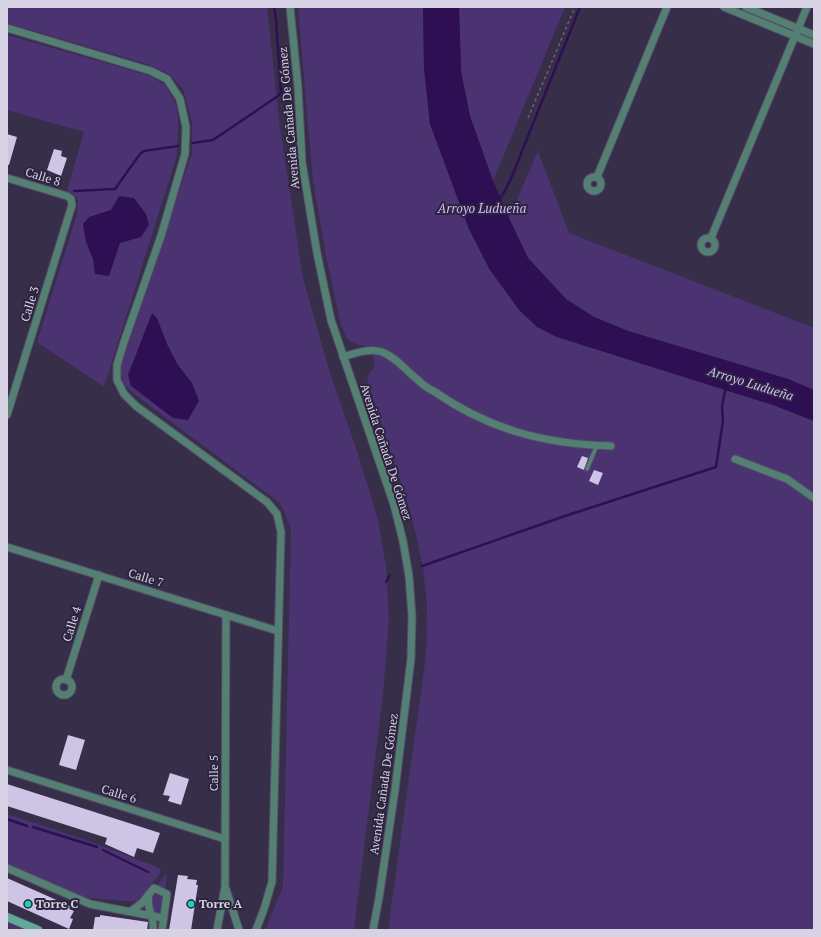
<svg xmlns="http://www.w3.org/2000/svg" width="821" height="937" viewBox="0 0 821 937" font-family="'PT Serif',serif">
	<style>
		.green { fill: #4b3371 }
		.water { fill: #2e0f53 }
		.lines { fill: none; stroke-linecap: round; stroke-linejoin: round }
		.stream { stroke: #2e0f53; stroke-width: 2.5 }
		.building { fill: #cec4e6 }
		.lane-casing { stroke: #544c66; stroke-width: 5.5 }
		.street-casing { stroke: #544c66; stroke-width: 9 }
		.secondary-casing { stroke: #544c66; stroke-width: 10 }
		.path { stroke: #6b637b; stroke-width: 1.5; stroke-dasharray: 3 3; stroke-linecap: butt }
		.lane { stroke: #548074; stroke-width: 3.5 }
		.street { stroke: #548074; stroke-width: 7 }
		.secondary { stroke: #62aa97; stroke-width: 8 }
		.poi-dot { fill: #15d5b3; stroke: #2d243f; stroke-width: 1.5 }
		.labels { text-anchor: middle; stroke-width: 4; stroke-linejoin: round; paint-order: stroke }
		.street-label { font-size: 12px; fill: #d8d3e4; stroke: #2d243f }
		.poi-label { font-size: 12px; font-weight: bold; fill: #d8d3e4; stroke: #2d243f; text-anchor: start }
		.water-label { font-size: 13px; font-style: italic; fill: #d0bcfa; stroke: #2d243f }
	</style>
	<rect width="100%" height="100%" fill="#372e4a"/>
	<g class="green">
		<polygon points="7,7 267,7 280,128 303,278 329,370 356,448 377,516 386,566 389,619 383,694 354,930 265,930 283,887 291,528 280,503 142,400 124,385 120,368 192,153 192,122 183,89 169,74 147,64 7,23"/>
		<polygon points="298,7 423,7 424,68 430,124 469,229 490,270 537,327 557,337 773,405 814,421 814,930 388,930 426,655 427,604 423,567 417,539 410,511 367,380 369,373 375,367 371,346 358,345 347,339 341,325 325,251 313,181"/>
		<polygon points="459,7 565,7 493,181 470,116 461,71"/>
		<polygon points="7,35 151,76 165,85 176,104 178,121 177,155 104,387 37,342 77,214 78,199 67,190 84,132 7,110"/>
		<polygon points="538,151 569,233 814,328 814,390 788,379 628,331 594,317 566,299 528,258 509,218"/>
		<path d="M7,814c42,14 85,27 126,44 9,4 20,6 28,12l-2,5 -22,27 -48,-4 -7,-2 -75,-33z"/>
		<polygon points="166,874 167,875 165,891 156,887"/>
		<path d="M157,892c9,5 6,12 4,20l-3,2 -5,-2 -2,-4v-15z"/>
		<polygon points="7,922 25,930 7,930"/>
	</g>
	<g class="water">
		<polygon points="423,7 459,7 461,71 470,116 493,181 509,218 528,258 566,299 594,317 628,331 788,379 814,390 814,421 773,405 557,337 537,327 519,310 490,270 469,229 430,124 424,68"/>
		<polygon points="119,196 134,198 146,214 149,225 141,237 120,243 109,276 95,274 93,259 86,242 83,224 89,217 111,210"/>
		<polygon points="152,313 157,318 167,344 178,365 192,383 199,401 188,420 173,418 131,386 128,375"/>
	</g>
	<g class="lines">
		<g class="stream">
			<polyline points="193,143 213,140 278,96 281,92 276,20 274,7"/>
			<polyline points="74,191 115,189 140,154 144,151 178,146"/>
			<path d="M500,198c11,-14 17,-35 24,-52 19,-46 37,-93 56,-139"/>
			<polyline points="422,566 565,516 716,467 723,421 722,406 726,387"/>
			<polyline points="386,582 390,575"/>
			<polyline points="7,819 27,826"/>
			<polyline points="33,827 97,847"/>
			<polyline points="103,850 148,872"/>
		</g>
	</g>
	<g class="building">
		<polygon points="7,134 17,137 9,165 7,165"/>
		<polygon points="54,149 62,151 61,156 67,158 61,176 47,170"/>
		<polygon points="582,456 588,458 584,470 577,467"/>
		<polygon points="594,470 603,473 598,485 589,481"/>
		<polygon points="68,735 85,740 76,770 59,765"/>
		<polygon points="170,773 189,779 181,805 168,801 170,796 163,795"/>
		<polygon points="7,784 160,833 153,853 137,848 134,857 105,844 107,838 7,806"/>
		<polygon points="178,875 188,876 187,879 197,880 196,885 198,885 191,930 169,930"/>
		<polygon points="7,878 70,906 69,909 74,911 70,918 73,919 69,929 7,901"/>
		<polygon points="100,915 148,922 147,930 93,930 95,917 100,917"/>
	</g>
	<g class="lines">
		<defs>
			<polyline id="lane" points="587,469 597,445"/>
			<g id="street">
				<polyline points="290,7 298,87 302,162 317,253 331,320 394,505 403,541 409,576 412,616 411,659 395,790 379,898 373,930"/>
				<polyline points="724,7 814,44"/>
				<polyline points="746,7 814,35"/>
				<polyline points="7,28 151,71 167,79 180,99 186,127 185,154 161,236 124,342 117,365 117,380 124,394 136,406 267,502 277,514 281,532 272,882 264,909 256,930"/>
				<circle cx="594" cy="184" r="7"/>
				<polyline points="597,177 667,7"/>
				<polyline points="7,178 67,196 71,199 72,205 7,415"/>
				<circle cx="708" cy="245" r="7"/>
				<polyline points="711,238 807,7"/>
				<path d="M343,357c13,-4 26,-9 39,-5 14,5 24,19 36,28 5,5 11,9 17,12 55,38 110,52 176,54"/>
				<polyline points="735,459 787,479 814,498"/>
				<polyline points="7,547 278,631"/>
				<circle cx="64" cy="687" r="8"/>
				<polyline points="66,680 99,575"/>
				<polyline points="7,770 225,839"/>
				<polyline points="7,868 90,904 163,918"/>
				<polyline points="226,889 239,930"/>
				<path d="M149,894c-4,14 6,21 4,36"/>
				<polyline points="131,911 142,903 154,888 167,894 162,930"/>
				<polyline points="217,930 225,887 226,615"/>
			</g>
			<polyline id="secondary" points="7,917 38,930"/>
		</defs>
		<use href="#lane" class="lane-casing"/>
		<use href="#street" class="street-casing"/>
		<use href="#secondary" class="secondary-casing"/>
		<polyline class="path" points="528,118 575,7"/>
		<use href="#lane" class="lane"/>
		<use href="#street" class="street"/>
		<use href="#secondary" class="secondary"/>
	</g>
	<g class="poi-dot">
		<circle cx="28" cy="904" r="4"/>
		<circle cx="191" cy="904" r="4"/>
	</g>
	<g class="labels">
		<g class="street-label">
			<text transform="translate(289 118) rotate(-95)" y="4">Avenida Cañada De Gómez</text>
			<text transform="translate(43 177) rotate(17)" y="4">Calle 8</text>
			<text transform="translate(30 304) rotate(-73)" y="4">Calle 3</text>
			<text transform="translate(386 452) rotate(72)" y="4">Avenida Cañada De Gómez</text>
			<text transform="translate(146 578) rotate(17)" y="4">Calle 7</text>
			<text transform="translate(72 624) rotate(-73)" y="4">Calle 4</text>
			<text transform="translate(214 773) rotate(-90)" y="4">Calle 5</text>
			<text transform="translate(384 784) rotate(-82)" y="4">Avenida Cañada De Gómez</text>
			<text transform="translate(119 794) rotate(17)" y="4">Calle 6</text>
		</g>
		<g class="poi-label">
			<text x="36" y="908">Torre C</text>
			<text x="199" y="908">Torre A</text>
		</g>
		<g class="water-label">
			<text x="482" y="213">Arroyo Ludueña</text>
			<text transform="translate(751 383) rotate(17)" y="5">Arroyo Ludueña</text>
		</g>
	</g>
	<rect width="821" height="937" fill="none" stroke="#d8d3e4" stroke-width="16"/>
</svg>
